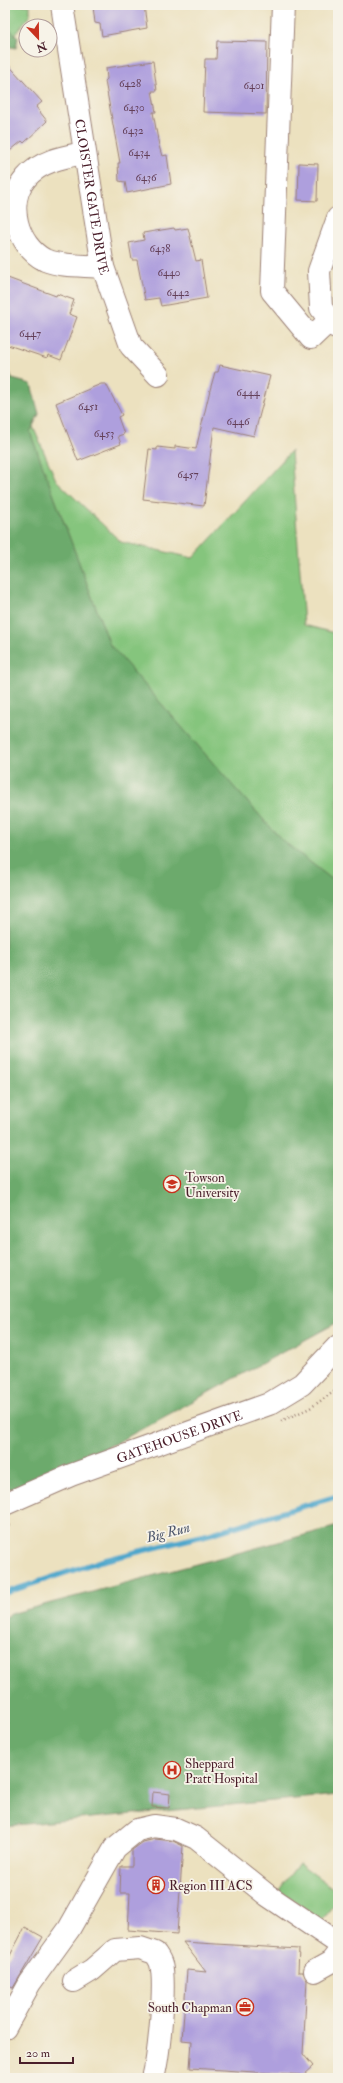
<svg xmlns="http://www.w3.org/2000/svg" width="343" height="2083" viewBox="0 0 343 2083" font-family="'IM FELL Double Pica',serif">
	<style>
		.green { fill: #85c57d; stroke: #687254 }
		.forest { fill: #6caa6c; stroke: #5b644c }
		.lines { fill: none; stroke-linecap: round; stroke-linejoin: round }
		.stream { stroke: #50a7cc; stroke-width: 5.5 }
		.building { fill: #ae9fdd }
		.minor-casing { stroke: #9b8075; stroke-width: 24 }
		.path { stroke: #9b8075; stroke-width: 2.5; stroke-dasharray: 1 3; stroke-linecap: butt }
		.minor { stroke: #fff; stroke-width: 22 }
		.labels { text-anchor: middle; stroke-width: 3.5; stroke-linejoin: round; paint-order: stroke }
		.number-label { font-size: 11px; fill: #633f58 }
		.street-label { font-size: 13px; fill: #4a1f2b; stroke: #f7f3e8 }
		.poi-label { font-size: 13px; fill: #4a1f2b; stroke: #f7f3e8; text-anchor: start }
		.water-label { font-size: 14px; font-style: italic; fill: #4c556b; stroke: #f7f3e8 }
	</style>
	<rect width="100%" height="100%" fill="#f7f3e8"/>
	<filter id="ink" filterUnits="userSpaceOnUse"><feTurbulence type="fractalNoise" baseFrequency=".025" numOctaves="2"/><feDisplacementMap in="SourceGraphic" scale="8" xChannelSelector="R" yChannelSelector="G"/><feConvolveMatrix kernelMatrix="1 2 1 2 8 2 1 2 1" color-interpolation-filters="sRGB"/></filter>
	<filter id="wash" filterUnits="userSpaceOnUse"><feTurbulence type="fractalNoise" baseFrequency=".012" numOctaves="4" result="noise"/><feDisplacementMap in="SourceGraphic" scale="16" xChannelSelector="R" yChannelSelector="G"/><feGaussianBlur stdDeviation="0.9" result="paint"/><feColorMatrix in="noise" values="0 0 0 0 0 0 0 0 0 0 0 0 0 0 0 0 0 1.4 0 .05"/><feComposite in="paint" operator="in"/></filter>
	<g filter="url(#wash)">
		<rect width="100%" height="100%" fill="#ece1bf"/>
		<g class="green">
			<polygon points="5,5 30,5 30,15 5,47"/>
			<polygon points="10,373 56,480 121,542 193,558 291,451 304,625 338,634 338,1006 5,1072 5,374"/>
			<polygon points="299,1863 338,1892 338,1899 321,1921 279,1890"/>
		</g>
		<g class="forest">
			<polygon points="5,25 18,37 16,48 5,46"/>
			<polygon points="5,377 31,384 39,414 30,432 110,645 234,787 282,840 338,884 338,1322 118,1442 5,1494"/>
			<polygon points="338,1526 338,1795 5,1826 5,1618 10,1614"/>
		</g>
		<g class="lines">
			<polyline class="stream" points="5,1593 101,1561 210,1534 338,1496"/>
		</g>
		<g id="blocks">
			<g class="building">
				<polygon points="102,5 144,5 147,28 102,36 100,24 95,23 93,6"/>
				<polygon points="217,41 267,42 266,114 203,112 205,59 216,59"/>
				<polygon points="5,61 42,102 36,107 47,121 24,143 22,141 5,155"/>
				<polygon points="153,61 157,91 152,91 156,112 153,112 159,146 162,156 167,155 171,184 127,193 125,182 119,181 118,163 120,163 105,81 107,79 106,68"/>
				<polygon points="299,163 318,164 317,201 298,200"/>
				<polygon points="174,228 175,230 188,228 196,261 201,260 207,298 161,306 159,298 145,300 137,260 132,260 129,243 144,240 143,233"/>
				<polygon points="5,277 56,296 57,294 74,300 69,314 77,317 61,360 48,355 47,358 5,344"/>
				<polygon points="220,365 270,376 254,436 214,427 204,506 143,499 149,449 157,450 157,447 175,449 175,446 196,449 210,390 215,372 218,372"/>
				<polygon points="101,384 106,384 122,415 118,417 124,434 118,436 121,444 78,461 56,403"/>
				<polygon points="153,1792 170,1794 169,1808 152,1807"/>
				<polygon points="155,1839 173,1841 183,1846 177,1934 128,1930 130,1893 120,1893 121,1866 132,1866 132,1850 143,1842"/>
				<polygon points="25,1927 43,1937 13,1988 5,1984 5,1965"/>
				<polygon points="183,1942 299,1949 298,1972 303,1972 307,1980 303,2054 313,2066 303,2075 190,2068 192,2041 182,2040 187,1970 206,1972"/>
			</g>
		</g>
	</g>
	<g filter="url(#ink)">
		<use href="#blocks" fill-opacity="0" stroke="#9b8075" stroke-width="1"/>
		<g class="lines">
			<defs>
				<g id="minor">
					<path id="s1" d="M62,5l41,262 28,79 27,29"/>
					<polyline points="283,5 272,291 311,338 330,320"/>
					<path d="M84,153c-21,4 -44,8 -58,25 -21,24 -9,68 19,82 17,7 40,5 58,7"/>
					<polyline points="338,218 319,271 321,308 334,326 338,327"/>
					<path id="s2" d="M5,1504l66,-29 198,-71 33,-20 36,-38"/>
					<polyline points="315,1971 331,1962 338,1953"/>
					<path d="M74,1981l18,-11 23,-20 25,-2 15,5c2,3 5,7 6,11 5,20 -2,93 -8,114"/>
					<polyline points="5,2028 30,1983 69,1929 115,1848 137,1830 154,1826 176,1829 196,1838 267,1895 338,1943"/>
				</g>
			</defs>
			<use href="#minor" class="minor-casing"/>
			<g class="path">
				<polyline points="281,1421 310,1408 338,1389"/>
				<polyline points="5,1527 12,1524"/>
			</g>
			<use href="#minor" class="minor"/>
		</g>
	</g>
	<defs>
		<symbol id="university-ring" viewBox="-11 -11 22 22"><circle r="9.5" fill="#f7f3e8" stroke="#c8321e" stroke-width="1.5"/><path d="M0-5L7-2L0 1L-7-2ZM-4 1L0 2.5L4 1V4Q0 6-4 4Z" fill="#c8321e"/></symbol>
		<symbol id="hospital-ring" viewBox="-11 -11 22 22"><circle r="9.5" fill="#f7f3e8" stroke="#c8321e" stroke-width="1.5"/><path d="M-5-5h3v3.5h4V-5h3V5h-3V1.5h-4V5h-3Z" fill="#c8321e"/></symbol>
		<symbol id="building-ring" viewBox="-11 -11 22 22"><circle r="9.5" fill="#f7f3e8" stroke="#c8321e" stroke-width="1.5"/><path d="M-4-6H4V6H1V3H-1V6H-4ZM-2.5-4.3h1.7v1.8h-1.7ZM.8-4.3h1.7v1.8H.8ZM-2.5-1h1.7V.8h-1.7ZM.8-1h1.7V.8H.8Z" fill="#c8321e"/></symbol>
		<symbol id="office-ring" viewBox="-11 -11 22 22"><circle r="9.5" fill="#f7f3e8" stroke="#c8321e" stroke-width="1.5"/><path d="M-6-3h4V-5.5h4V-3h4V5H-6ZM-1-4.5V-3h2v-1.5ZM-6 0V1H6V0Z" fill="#c8321e"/></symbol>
	</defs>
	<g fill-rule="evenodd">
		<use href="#university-ring" x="162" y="1174" width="20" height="20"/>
		<use href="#hospital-ring" x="162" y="1760" width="20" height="20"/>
		<use href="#building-ring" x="146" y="1875" width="20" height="20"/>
		<use href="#office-ring" x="235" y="1997" width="20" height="20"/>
	</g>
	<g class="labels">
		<g class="number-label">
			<text x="130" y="87">6428</text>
			<text x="254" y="89">6401</text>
			<text x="134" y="111">6430</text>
			<text x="133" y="134">6432</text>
			<text x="139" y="156">6434</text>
			<text x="146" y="181">6436</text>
			<text x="160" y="252">6438</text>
			<text x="169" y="276">6440</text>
			<text x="178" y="296">6442</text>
			<text x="30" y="337">6447</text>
			<text x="248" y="396">6444</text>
			<text x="88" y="410">6451</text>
			<text x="238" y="425">6446</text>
			<text x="104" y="437">6453</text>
			<text x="188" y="478">6457</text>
		</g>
		<g class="street-label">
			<text dy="5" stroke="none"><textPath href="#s1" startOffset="194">CLOISTER GATE DRIVE</textPath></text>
			<text dy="5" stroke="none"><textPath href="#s2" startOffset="187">GATEHOUSE DRIVE</textPath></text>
		</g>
		<g class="poi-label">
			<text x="185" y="1182">Towson<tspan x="185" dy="15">University</tspan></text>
			<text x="185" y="1768">Sheppard<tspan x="185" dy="15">Pratt Hospital</tspan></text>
			<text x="169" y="1890">Region III ACS</text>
			<text x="232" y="2012" text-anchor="end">South Chapman</text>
		</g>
		<g class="water-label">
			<text transform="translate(168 1532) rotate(-14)" y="5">Big Run</text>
		</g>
	</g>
	<rect width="343" height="2083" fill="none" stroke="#f7f3e8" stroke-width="20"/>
	<g transform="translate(38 38) rotate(158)"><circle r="19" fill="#f7f3e8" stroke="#b29e9c"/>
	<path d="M0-3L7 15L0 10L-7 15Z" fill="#c8321e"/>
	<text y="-6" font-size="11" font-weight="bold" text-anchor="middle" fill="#4a1f2b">N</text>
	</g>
	<path d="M20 2057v6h53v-6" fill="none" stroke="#4a1f2b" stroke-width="2"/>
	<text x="26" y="2057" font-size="12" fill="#4a1f2b" stroke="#f7f3e8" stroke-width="3" paint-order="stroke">20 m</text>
</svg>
